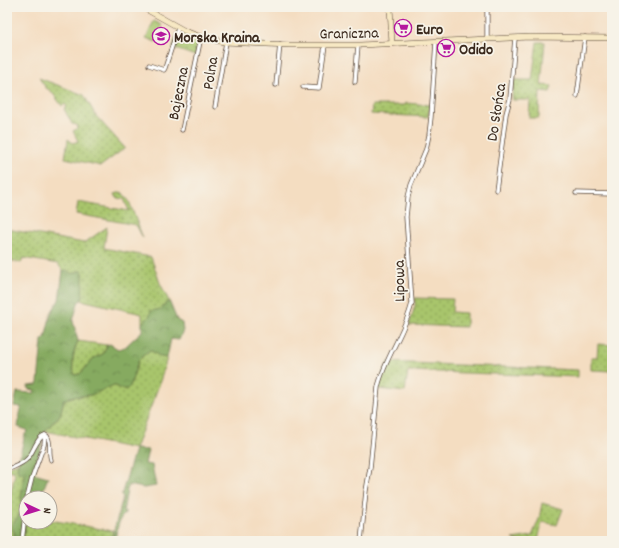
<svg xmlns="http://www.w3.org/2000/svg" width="619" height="548" viewBox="0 0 619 548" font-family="Dekko,sans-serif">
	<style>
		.grass { fill: url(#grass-dots); stroke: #727845 }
		.forest { fill: url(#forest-crowns); stroke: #606a3f }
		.park { fill: #a8c56c; stroke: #727845 }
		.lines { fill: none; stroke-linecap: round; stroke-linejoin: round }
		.street-casing { stroke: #574536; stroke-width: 5 }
		.secondary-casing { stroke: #574536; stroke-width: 6 }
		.street { stroke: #fff; stroke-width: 3.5 }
		.secondary { stroke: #f7e8c3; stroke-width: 5 }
		.labels { text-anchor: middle; stroke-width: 3.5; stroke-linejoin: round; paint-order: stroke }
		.poi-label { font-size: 16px; font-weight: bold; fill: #3b2a1e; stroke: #f7f3e8; text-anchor: start }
		.street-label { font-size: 16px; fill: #3b2a1e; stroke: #f7f3e8 }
	</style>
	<defs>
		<pattern id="grass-dots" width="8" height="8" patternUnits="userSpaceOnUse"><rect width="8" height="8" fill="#a8c56c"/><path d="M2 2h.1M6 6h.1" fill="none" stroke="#8aa058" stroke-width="1.8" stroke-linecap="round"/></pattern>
		<pattern id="forest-crowns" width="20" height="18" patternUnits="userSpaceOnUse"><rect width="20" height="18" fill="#86aa60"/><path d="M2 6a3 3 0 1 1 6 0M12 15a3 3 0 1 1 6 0" fill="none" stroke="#6f8b4f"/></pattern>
	</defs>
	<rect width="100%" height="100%" fill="#f7f3e8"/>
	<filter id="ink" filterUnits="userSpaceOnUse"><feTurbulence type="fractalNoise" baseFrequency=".025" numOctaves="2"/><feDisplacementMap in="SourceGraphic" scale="8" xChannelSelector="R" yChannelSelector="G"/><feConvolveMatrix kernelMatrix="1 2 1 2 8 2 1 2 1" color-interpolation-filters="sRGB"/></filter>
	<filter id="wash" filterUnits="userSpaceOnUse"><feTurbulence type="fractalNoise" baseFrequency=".012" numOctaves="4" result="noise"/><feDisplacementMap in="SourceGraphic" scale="16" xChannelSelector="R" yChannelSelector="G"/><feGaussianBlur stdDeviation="0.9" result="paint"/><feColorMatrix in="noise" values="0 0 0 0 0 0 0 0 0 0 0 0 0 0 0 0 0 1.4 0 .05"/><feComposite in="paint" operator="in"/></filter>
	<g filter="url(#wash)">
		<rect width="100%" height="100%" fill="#f4ddc1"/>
		<g class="grass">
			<polygon points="178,31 199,39 195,56 173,48"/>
			<polygon points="537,42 545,42 541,85 552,86 550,92 540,91 539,118 529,118 530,100 512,100 513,80 532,80"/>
			<polygon points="39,78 84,95 96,116 125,148 101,166 65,158 68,139 73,143 78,141 73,131 78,128 77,125 72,124 64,109 67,107 65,104 62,106 51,91 46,88"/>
			<polygon points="406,103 430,105 428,117 371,114 372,105 405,105"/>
			<polygon points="122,192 129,201 143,238 136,225 76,214 78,202 129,211 124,199 117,198 115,194"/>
			<polygon points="107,227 104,248 151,257 160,283 170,303 167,303 161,309 142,323 142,314 81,300 83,297 81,290 83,273 71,274 66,270 63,271 58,264 23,258 21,263 7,260 7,229 84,243"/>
			<polygon points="415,298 453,299 452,312 466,313 466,327 409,325 415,306"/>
			<path d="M78,341l29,4 -4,9 -9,4 -14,16 -5,1c-5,-9 -1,-26 3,-34z"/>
			<polygon points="598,344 612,345 612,371 591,370 591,357 597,357"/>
			<polygon points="150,350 161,357 167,358 159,385 135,449 45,431 60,415 64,400 70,397 91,395 114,385 120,389 130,386 139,359"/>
			<polygon points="388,362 578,370 578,377 408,371 405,392 379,389 383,373"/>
			<polygon points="18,463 17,468 24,474 21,498 24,512 14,532 15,541 7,541 7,509 8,507 15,473 13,471 7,470 7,467"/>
			<polygon points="542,503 563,509 557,525 542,522 538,541 518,541 512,539 532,536 539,519"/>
			<polygon points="50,520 113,531 111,541 38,541 23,538 26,522 50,522"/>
		</g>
		<g class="forest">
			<path d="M66,270l6,4 10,-4c3,6 -1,17 1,27l-5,6 -5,18 5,20c-4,8 -8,25 -3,34l5,-1 14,-16 9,-4 4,-9 3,-1 8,5 7,-2 17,-16v-8l7,-6 2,-6 10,-2 6,-7 3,1 7,17 5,3 1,8 -4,9 -8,-1 -4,19 -6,-1 -11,-7 -11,9 -9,27 -3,3h-7l-6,-4 -23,10 -21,2 -6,3 -4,15 -15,16 -11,42 14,4 -8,21h-14v24l-3,15 15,4h-23l-1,-9 -3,-6 8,-11 5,-3 -3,-14 3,-24 -6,-2 -1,-4 8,-34 3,-3 -1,-1 -9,-3 3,-20 -7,-1 3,-14 18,1 -1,-3 -5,-1 -1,-3 9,-1 1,-2 4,-43 3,-2 6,-25 8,-13 4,-29z"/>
			<path d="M135,449l13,1 -3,14 7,1 4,21 -12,2 -16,-3 -5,27h3c-8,7 -9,19 -11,29h-4l12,-44 -2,-1z"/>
		</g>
		<polygon class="park" points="154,21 162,25 161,27 163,29 156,42 146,38"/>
	</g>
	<g filter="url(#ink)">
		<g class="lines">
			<defs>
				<g id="street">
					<polyline points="487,7 487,39"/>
					<polyline points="149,65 164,70 165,68 178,28"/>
					<polyline points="355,82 358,45"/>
					<polyline points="276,85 280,44"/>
					<polyline points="303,87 319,88 325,45"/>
					<polyline points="577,96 585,37"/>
					<polyline points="215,107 226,42"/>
					<polyline points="182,130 201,37"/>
					<polyline points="496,190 506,114 510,99 515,38"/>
					<polyline points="576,193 612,194"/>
					<path d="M45,435l2,1c5,7 1,15 4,24"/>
					<path d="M7,469h2c7,-3 14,-5 19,-11 6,-7 9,-21 17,-23l-1,10 -12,33 -5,20"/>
					<polyline points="22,541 26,506"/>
					<path d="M361,541l5,-50 4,-23 8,-81c7,-30 27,-54 34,-84l-6,-86 2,-20 3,-12 15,-36 3,-14 2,-18 5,-75"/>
				</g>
				<g id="secondary">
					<polyline points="142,7 185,31 201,37 224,42 290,45 360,45 530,37 612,38"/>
					<polyline points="390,7 392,44"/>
				</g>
			</defs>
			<use href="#street" class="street-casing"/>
			<use href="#secondary" class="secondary-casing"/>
			<use href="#street" class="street"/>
			<use href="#secondary" class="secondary"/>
		</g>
	</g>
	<defs>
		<symbol id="supermarket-ring" viewBox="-11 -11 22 22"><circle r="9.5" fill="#f7f3e8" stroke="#b5179e" stroke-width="1.5"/><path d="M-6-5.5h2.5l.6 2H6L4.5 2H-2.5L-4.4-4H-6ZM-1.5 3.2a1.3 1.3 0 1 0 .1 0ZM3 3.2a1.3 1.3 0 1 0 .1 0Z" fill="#b5179e"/></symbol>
		<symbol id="school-ring" viewBox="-11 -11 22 22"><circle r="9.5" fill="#f7f3e8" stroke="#b5179e" stroke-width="1.5"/><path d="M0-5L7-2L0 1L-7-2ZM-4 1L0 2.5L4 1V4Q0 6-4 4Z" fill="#b5179e"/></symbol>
	</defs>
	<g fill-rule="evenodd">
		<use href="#supermarket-ring" x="393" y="18" width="20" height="20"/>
		<use href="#school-ring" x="151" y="26" width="20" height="20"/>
		<use href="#supermarket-ring" x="436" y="38" width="20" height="20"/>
	</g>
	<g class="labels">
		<g class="poi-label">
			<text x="416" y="34">Euro</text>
			<text x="174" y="42">Morska Kraina</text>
			<text x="459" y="54">Odido</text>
		</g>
		<g class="street-label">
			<text transform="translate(349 32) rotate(-1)" y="6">Graniczna</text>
			<text transform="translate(209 73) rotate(-81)" y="6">Polna</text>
			<text transform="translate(177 93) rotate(-79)" y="6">Bajeczna</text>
			<text transform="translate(495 112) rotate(-81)" y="6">Do Słońca</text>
			<text transform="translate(398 281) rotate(-91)" y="6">Lipowa</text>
		</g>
	</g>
	<rect width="619" height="548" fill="none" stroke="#f7f3e8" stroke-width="24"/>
	<g transform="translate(38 510) rotate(94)"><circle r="19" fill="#f7f3e8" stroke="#aca397"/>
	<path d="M0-3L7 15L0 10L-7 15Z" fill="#b5179e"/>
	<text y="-6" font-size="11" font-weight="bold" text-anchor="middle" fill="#3b2a1e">N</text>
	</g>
</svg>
